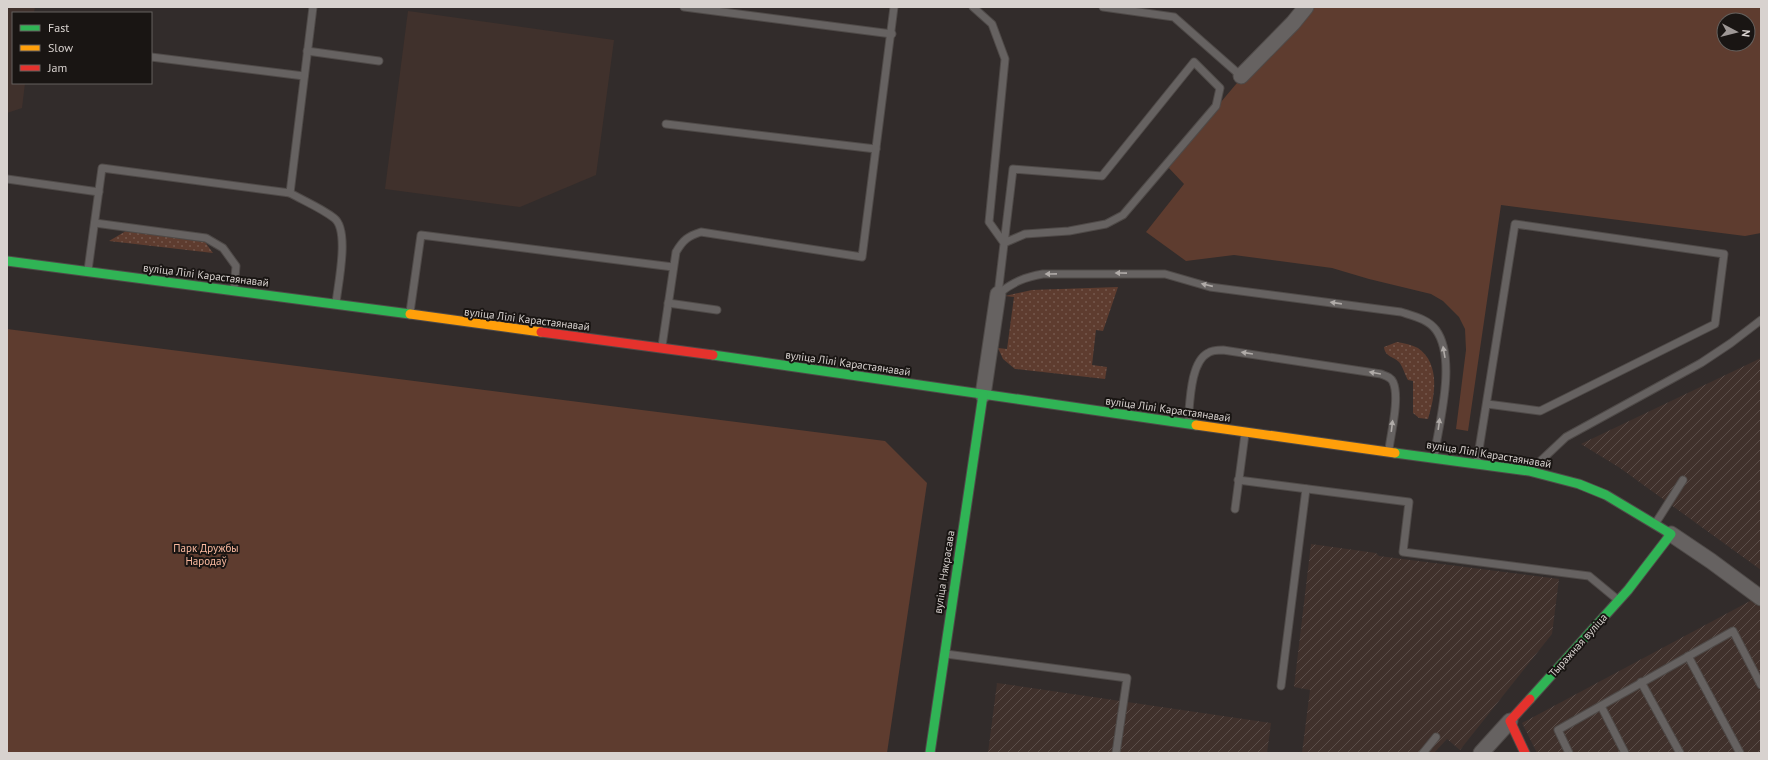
<svg xmlns="http://www.w3.org/2000/svg" width="1768" height="760" viewBox="0 0 1768 760" font-family="'PT Sans',sans-serif">
	<style>
		.built { fill: #40312c }
		.industrial { fill: url(#industrial-furrows) }
		.grass { fill: url(#grass-dots) }
		.green { fill: #5e3c2f; fill-rule: evenodd }
		.lines { fill: none; stroke-linecap: round; stroke-linejoin: round }
		.lane-casing { stroke: #4f4a48; stroke-width: 9 }
		.street-casing { stroke: #4f4a48; stroke-width: 17 }
		.fast-casing { stroke: #4f4a48; stroke-width: 11 }
		.slow-casing { stroke: #4f4a48; stroke-width: 11 }
		.jam-casing { stroke: #4f4a48; stroke-width: 11 }
		.lane { stroke: #666261; stroke-width: 7 }
		.street { stroke: #666261; stroke-width: 15 }
		.fast { stroke: #30b455; stroke-width: 9 }
		.slow { stroke: #ff9f0a; stroke-width: 9 }
		.jam { stroke: #e5322d; stroke-width: 9 }
		.oneway { fill: #b0aba8 }
		.labels { text-anchor: middle; stroke-width: 4; stroke-linejoin: round; paint-order: stroke }
		.street-label { font-size: 11px; fill: #d8d2cf; stroke: #191513 }
		.park-label { font-size: 11px; fill: #fbbaa0; stroke: #191513 }
	</style>
	<defs>
		<pattern id="industrial-furrows" width="10" height="10" patternUnits="userSpaceOnUse"><rect width="10" height="10" fill="#40312c"/><path d="M-1 1l2-2M0 10L10 0M9 11l2-2" fill="none" stroke="#5b4e4a"/></pattern>
		<pattern id="grass-dots" width="8" height="8" patternUnits="userSpaceOnUse"><rect width="8" height="8" fill="#5e3c2f"/><path d="M2 2h.1M6 6h.1" fill="none" stroke="#74574c" stroke-width="1.8" stroke-linecap="round"/></pattern>
	</defs>
	<rect width="100%" height="100%" fill="#322c2b"/>
	<g class="built">
		<polygon points="7,7 35,7 34,13 13,13 13,83 25,83 22,108 7,113"/>
		<polygon points="408,11 614,40 596,175 520,207 385,189"/>
	</g>
	<g class="industrial">
		<polygon points="1761,358 1761,570 1620,468 1581,444"/>
		<polygon points="1311,544 1376,553 1379,556 1559,579 1552,634 1460,750 1447,739 1434,753 1302,753 1310,690 1294,687"/>
		<polygon points="1752,600 1761,607 1761,753 1537,753 1522,723"/>
		<polygon points="997,683 1271,723 1267,753 988,753"/>
	</g>
	<g class="grass">
		<polygon points="126,231 205,242 213,253 109,241"/>
		<polygon points="1118,287 1103,331 1096,330 1092,365 1107,367 1105,379 1015,369 1003,359 998,348 1007,349 1014,297 1005,296 1032,290"/>
		<path d="M1397,342c7,1 15,3 21,6 23,16 17,49 10,71l-9,-1 -6,-5v-32l-5,-1c-3,-5 -5,-13 -9,-18 -6,-6 -14,-5 -15,-15z"/>
	</g>
	<g class="green">
		<path d="M1308,7h453v226l-16,3 -244,-31 -33,226 -12,-2 10,-79 -1,-21 -6,-12 -16,-16 -12,-7 -62,-15 -37,-11 -98,-13 -48,6 -40,-29 38,-48 -17,-18 75,-89zM1724,20h24v24h-24z"/>
		<polygon points="7,329 885,441 927,483 887,753 7,753"/>
	</g>
	<g class="lines">
		<defs>
			<g id="lane">
				<polyline points="684,7 892,34"/>
				<polyline points="973,7 992,24 1005,59 989,222 1004,243 1025,234 1069,231 1106,224 1123,215 1216,106 1220,88 1194,62 1102,176 1013,169 998,294"/>
				<polyline points="1103,7 1174,17 1241,76"/>
				<polyline points="307,51 379,61"/>
				<polyline points="151,57 304,76"/>
				<polyline points="666,124 876,149"/>
				<polyline points="7,179 99,192"/>
				<path d="M290,193c14,8 31,15 44,25 16,12 4,66 2,85"/>
				<polyline points="95,223 206,238 223,248 236,266 234,289"/>
				<polyline points="88,270 102,168 290,193 313,7"/>
				<path d="M998,294c15,-12 27,-17 45,-20h122l45,13 191,25c12,4 27,7 35,18 21,29 3,93 -2,127"/>
				<polyline points="668,303 717,310"/>
				<polyline points="410,312 421,235 673,267"/>
				<path d="M662,346l14,-94c7,-12 12,-16 25,-20l161,25 32,-250"/>
				<path d="M1188,422c2,-18 2,-60 20,-69 4,-3 10,-3 15,-3l158,24c5,2 10,3 12,8 7,15 -2,51 -4,67"/>
				<polyline points="1477,462 1515,224 1724,254 1715,324 1540,411 1487,404"/>
				<polyline points="1533,468 1566,437 1701,363 1731,343 1761,320"/>
				<polyline points="1238,480 1409,502 1403,552 1589,576 1618,600"/>
				<polyline points="1235,509 1245,434"/>
				<polyline points="1655,524 1683,480"/>
				<polyline points="946,654 1127,678 1116,753"/>
				<polyline points="1688,656 1740,753"/>
				<polyline points="1641,682 1680,753"/>
				<polyline points="1281,686 1306,489"/>
				<polyline points="1601,706 1625,753"/>
				<polyline points="1423,753 1436,737"/>
				<polyline points="1569,753 1558,730 1733,631 1761,685"/>
			</g>
			<g id="street">
				<polyline points="1241,76 1293,23 1306,7"/>
				<polyline points="983,395 998,294"/>
				<polyline points="1671,534 1711,561 1761,598"/>
				<polyline points="1481,753 1510,721"/>
			</g>
			<g id="fast">
				<polyline points="7,261 410,314"/>
				<polyline points="713,355 1196,425"/>
				<polyline points="1395,453 1529,471 1579,484 1606,495 1671,534 1628,590 1530,699"/>
				<polyline points="930,753 983,395"/>
			</g>
			<g id="slow">
				<polyline points="410,314 541,332"/>
				<polyline points="1196,425 1395,453"/>
			</g>
			<g id="jam">
				<polyline points="541,332 713,355"/>
				<polyline points="1525,753 1510,721 1530,699"/>
			</g>
		</defs>
		<use href="#lane" class="lane-casing"/>
		<use href="#street" class="street-casing"/>
		<use href="#fast" class="fast-casing"/>
		<use href="#slow" class="slow-casing"/>
		<use href="#jam" class="jam-casing"/>
		<use href="#lane" class="lane"/>
		<use href="#street" class="street"/>
		<use href="#fast" class="fast"/>
		<use href="#slow" class="slow"/>
		<use href="#jam" class="jam"/>
	</g>
	<defs><path id="oneway-solid" d="M-6-.8H1V-3.2L6.5 0L1 3.2V.8H-6Z"/></defs>
	<g class="oneway">
		<use href="#oneway-solid" transform="translate(1121 273) rotate(-179)"/>
		<use href="#oneway-solid" transform="translate(1051 274) rotate(179)"/>
		<use href="#oneway-solid" transform="translate(1207 285) rotate(-167)"/>
		<use href="#oneway-solid" transform="translate(1336 303) rotate(-172)"/>
		<use href="#oneway-solid" transform="translate(1444 352) rotate(-100)"/>
		<use href="#oneway-solid" transform="translate(1247 353) rotate(-171)"/>
		<use href="#oneway-solid" transform="translate(1375 373) rotate(-170)"/>
		<use href="#oneway-solid" transform="translate(1439 424) rotate(-82)"/>
		<use href="#oneway-solid" transform="translate(1392 426) rotate(-83)"/>
	</g>
	<g class="labels">
		<g class="street-label">
			<text transform="translate(206 275) rotate(7)" y="4">вуліца Лілі Карастаянавай</text>
			<text transform="translate(527 319) rotate(7)" y="4">вуліца Лілі Карастаянавай</text>
			<text transform="translate(848 363) rotate(8)" y="4">вуліца Лілі Карастаянавай</text>
			<text transform="translate(1168 409) rotate(8)" y="4">вуліца Лілі Карастаянавай</text>
			<text transform="translate(1489 454) rotate(9)" y="4">вуліца Лілі Карастаянавай</text>
			<text transform="translate(944 572) rotate(-81)" y="4">вуліца Някрасава</text>
			<text transform="translate(1578 645) rotate(-48)" y="4">Тыражная вуліца</text>
		</g>
		<g class="park-label">
			<text x="206" y="552">Парк Дружбы<tspan x="206" dy="13">Народаў</tspan></text>
		</g>
	</g>
	<rect width="1768" height="760" fill="none" stroke="#d8d2cf" stroke-width="16"/>
	<rect x="12" y="12" width="140" height="72" fill="#191513" stroke="#65615e"/>
	<rect x="20" y="25" width="20" height="6" fill="#30b455" stroke="#65615e"/>
	<text x="48" y="32" font-size="12" fill="#d8d2cf">Fast</text>
	<rect x="20" y="45" width="20" height="6" fill="#ff9f0a" stroke="#65615e"/>
	<text x="48" y="52" font-size="12" fill="#d8d2cf">Slow</text>
	<rect x="20" y="65" width="20" height="6" fill="#e5322d" stroke="#65615e"/>
	<text x="48" y="72" font-size="12" fill="#d8d2cf">Jam</text>
	<g transform="translate(1736 32) rotate(97)"><circle r="19" fill="#191513" stroke="#65615e"/>
	<path d="M0-3L7 15L0 10L-7 15Z" fill="#9e9896"/>
	<text y="-6" font-size="11" font-weight="bold" text-anchor="middle" fill="#d8d2cf">N</text>
	</g>
</svg>
